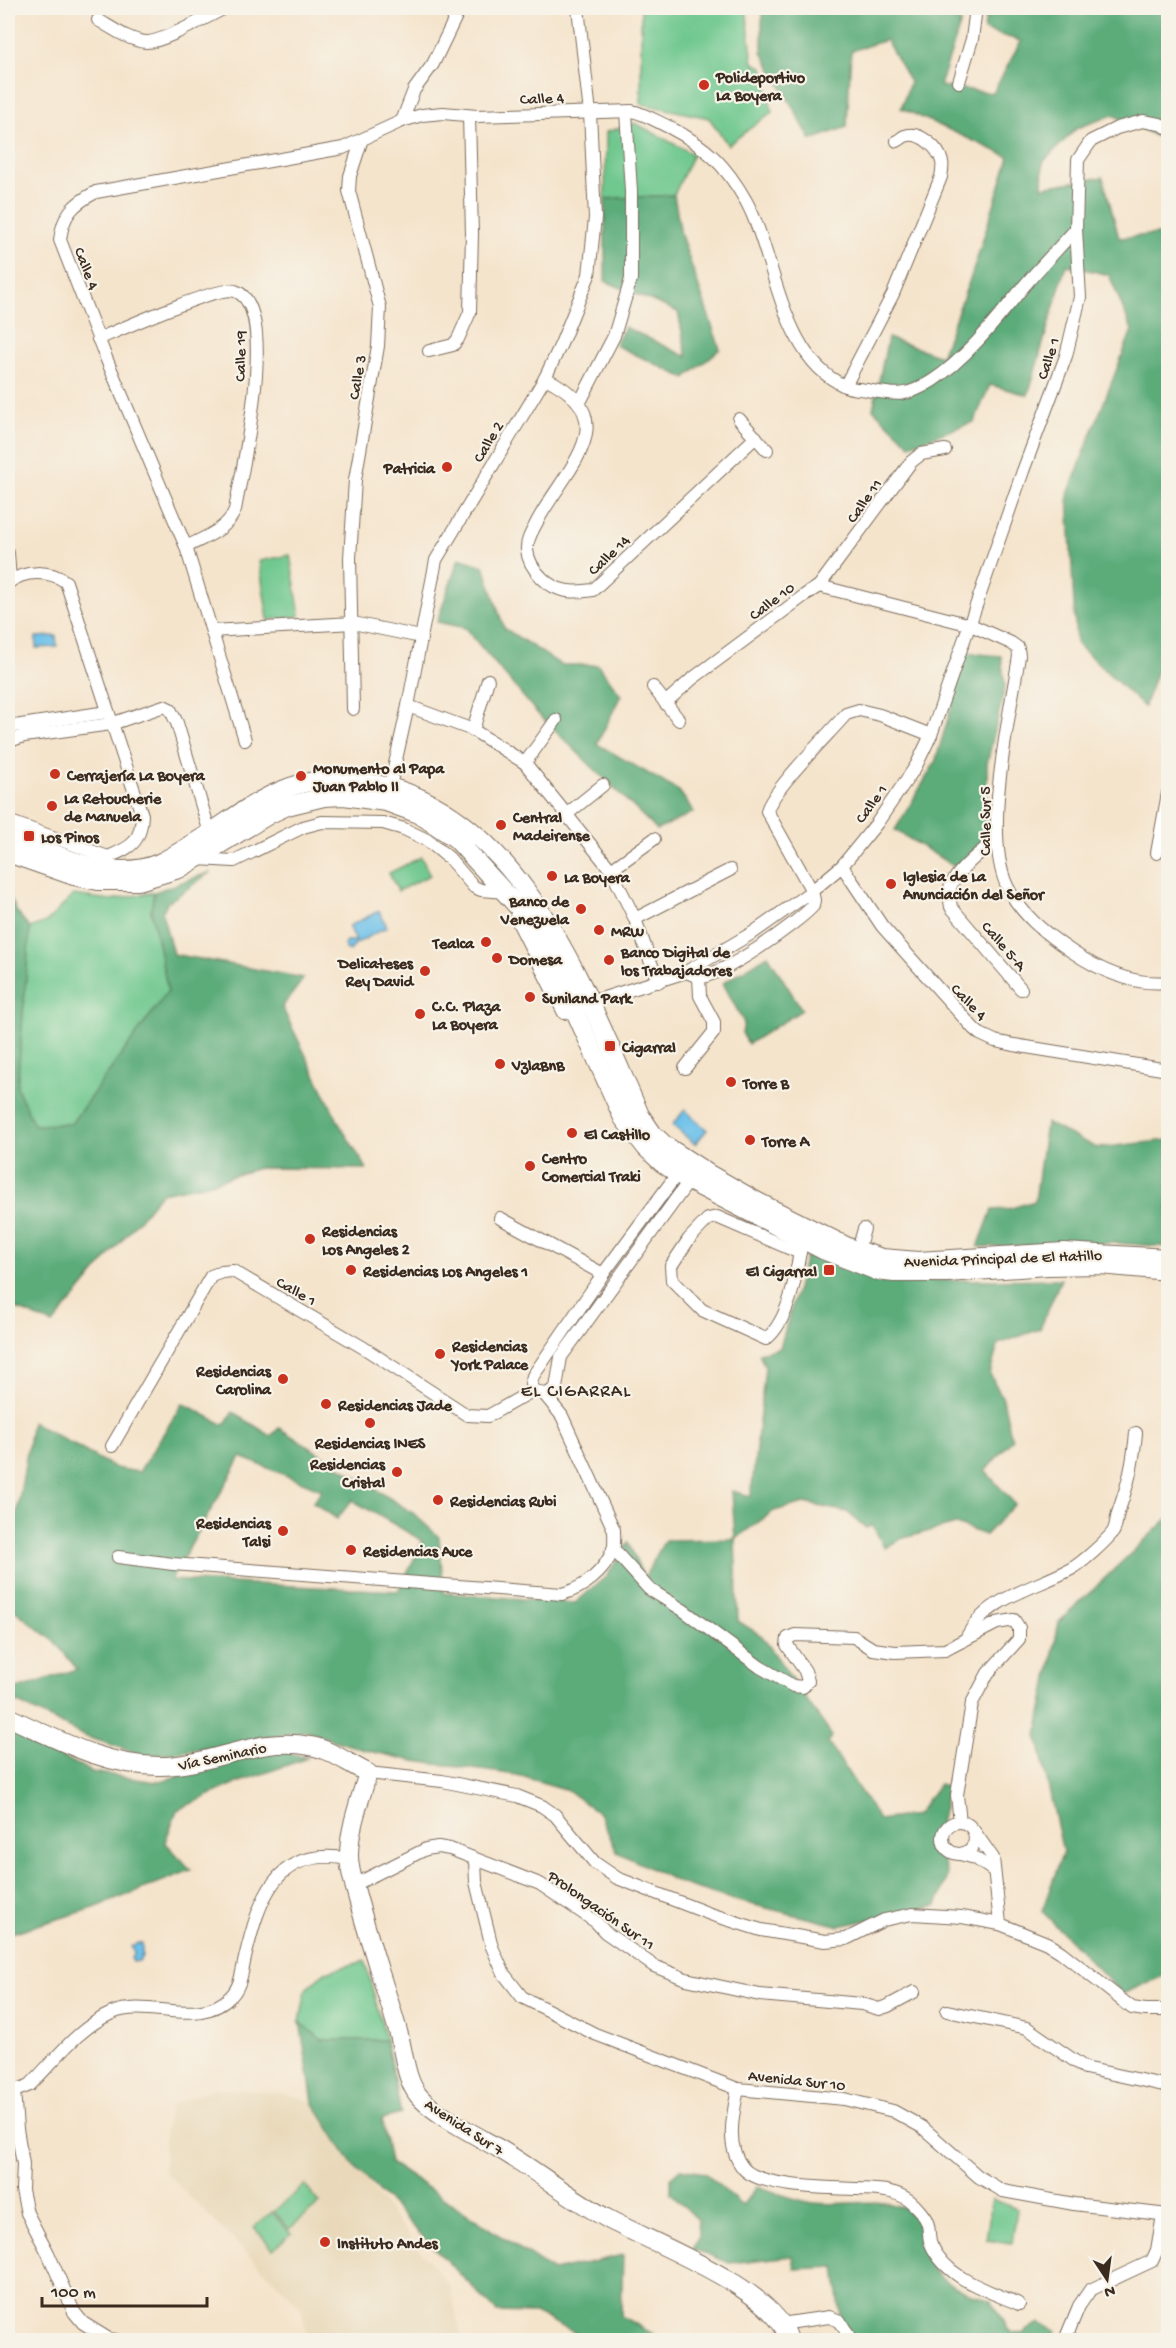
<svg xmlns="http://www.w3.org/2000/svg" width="1176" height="2348" viewBox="0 0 1176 2348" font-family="'Gochi Hand',sans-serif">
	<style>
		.built { fill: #e9d9ba }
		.green { fill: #6fc88f; stroke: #557956; stroke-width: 1.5 }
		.forest { fill: #5bac7a; stroke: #4b6b4c; stroke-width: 1.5; fill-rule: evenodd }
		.water { fill: #6dc1ea; stroke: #547684; stroke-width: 1.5 }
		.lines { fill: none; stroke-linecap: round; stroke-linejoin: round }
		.minor-casing { stroke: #7c6b5b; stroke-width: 14 }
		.secondary-casing { stroke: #7c6b5b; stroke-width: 20 }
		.minor { stroke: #fff; stroke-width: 12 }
		.secondary { stroke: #fff; stroke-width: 18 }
		.poi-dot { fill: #c8321e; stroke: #f7f3e8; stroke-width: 2 }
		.labels { text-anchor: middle; stroke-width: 4.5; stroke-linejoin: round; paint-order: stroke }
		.poi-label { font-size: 16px; font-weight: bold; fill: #3b2a1e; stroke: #f7f3e8; text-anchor: start }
		.street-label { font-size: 16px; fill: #3b2a1e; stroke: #f7f3e8 }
		.neighbourhood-label { font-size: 18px; letter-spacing: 1.5px; fill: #3b2a1e; stroke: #f7f3e8 }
	</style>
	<rect width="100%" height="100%" fill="#f7f3e8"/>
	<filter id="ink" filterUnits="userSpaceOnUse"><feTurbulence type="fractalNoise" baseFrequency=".0167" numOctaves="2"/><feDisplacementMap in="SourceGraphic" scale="12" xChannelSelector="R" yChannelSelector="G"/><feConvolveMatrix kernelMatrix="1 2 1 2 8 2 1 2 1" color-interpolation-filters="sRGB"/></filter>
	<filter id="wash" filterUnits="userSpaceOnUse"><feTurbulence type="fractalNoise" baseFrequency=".008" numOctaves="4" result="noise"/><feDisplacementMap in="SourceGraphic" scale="24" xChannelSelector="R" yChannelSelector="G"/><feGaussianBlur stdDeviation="1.35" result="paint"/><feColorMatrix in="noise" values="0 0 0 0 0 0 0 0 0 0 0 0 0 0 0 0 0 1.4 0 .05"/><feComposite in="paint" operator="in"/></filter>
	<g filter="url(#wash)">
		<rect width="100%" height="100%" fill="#f5e4cc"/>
		<polygon class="built" points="216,2088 283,2093 313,2102 352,2164 450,2287 462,2340 308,2340 301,2307 164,2171 164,2137 170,2105"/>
		<g class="green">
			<polygon points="641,8 746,8 753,63 763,67 772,112 728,145 709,118 641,104"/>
			<polygon points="635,123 693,154 674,195 605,199 606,132"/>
			<polygon points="290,555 300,616 268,620 259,561"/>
			<polygon points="421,857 430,875 398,891 389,873"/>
			<polygon points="154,892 151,910 168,991 71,1124 34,1125 17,1088 30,928 48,921 73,895 111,900"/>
			<polygon points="365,1961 386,2040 322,2040 300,2022 306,1989 325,1972"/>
			<polygon points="305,2185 320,2203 289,2229 274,2211"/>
			<polygon points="992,2199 1017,2209 1012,2243 986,2240"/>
			<polygon points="272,2212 291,2234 273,2249 254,2227"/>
			<polygon points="422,2333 424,2340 389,2340"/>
			<polygon points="821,2333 828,2339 796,2340 796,2338 803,2334"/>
		</g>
		<g class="forest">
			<polygon points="762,8 930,8 929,12 961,22 940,86 993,93 1021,41 984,30 987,8 1168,8 1168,142 1113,115 1077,128 1043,162 1042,187 1103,177 1119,238 1168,233 1168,640 1144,707 1076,643 1068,494 1132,330 1109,275 1066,265 1028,395 990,385 974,422 910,445 873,409 888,338 941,356 972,274 1009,157 901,108 910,82 886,40 851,51 847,127 811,140 762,52"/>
			<polygon points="674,195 681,235 720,349 685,378 615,345 625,327 687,357 678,312 605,281 605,199"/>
			<polygon points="459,558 484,566 504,628 561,665 598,665 621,695 597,744 679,791 694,812 657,830 538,714 465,628 437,622"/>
			<polygon points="967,653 1001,656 1005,686 987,764 987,838 955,867 895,830 935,763"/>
			<polygon points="211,872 167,903 162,913 173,954 304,978 282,1007 341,1127 367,1169 259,1168 207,1184 161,1193 53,1324 8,1305 8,893 17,912 30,928 17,1088 34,1125 71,1124 168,991 151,910 154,892"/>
			<polygon points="768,955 802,1010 748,1044 742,1033 744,1023 723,983"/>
			<polygon points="1046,1123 1097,1148 1168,1140 1168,1247 1116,1243 978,1247 992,1210 1008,1209 1035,1201"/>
			<path d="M808,1249l54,25 24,7 175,-2 -21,50 -42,15 -8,30 13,25 9,41 -27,31 30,33 -30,31 -29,-11 -56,15 -15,9 -13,-23 -6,3 -19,-16 -43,-9 -30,8 -39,28 3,82 24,15 70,100 -4,6 51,78 37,-5 23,-31 9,3 -11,51 10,38 -10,29 -97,21 -106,-26 -52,-16 -65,-32 -18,-39 -34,-24 -48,-14 -103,-14 -49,-11 -61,-19 -84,16 -74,9 -59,-19 -79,-39v-6l69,-23 -22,-27 -47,-37v-38l24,-145 83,46 24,4 44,-69 41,22 9,-13 38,24 8,-8 134,85 26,24 5,56 131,10 32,-27 21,-34 16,36 21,-38 70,-1 -3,-48 19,5 14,-129 -6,-14 21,-5zM241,1457l81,33 -9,12 24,17 15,-19 71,41 -25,50 -227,-11z"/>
			<polygon points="1168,1518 1168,1974 1122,1994 1042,1911 1063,1852 1037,1735 1059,1622"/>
			<polygon points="8,1729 92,1772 156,1782 280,1750 307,1758 234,1784 177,1810 165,1842 191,1870 94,1908 8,1934"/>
			<polygon points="300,2022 322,2040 386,2040 401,2114 382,2119 390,2163 553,2271 623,2255 621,2316 663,2340 589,2340 535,2313 497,2312 352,2164 313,2102"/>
			<path d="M680,2169l25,4 37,33 15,-20c19,6 39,15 58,17 28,4 61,-7 88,5 19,9 19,40 27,57 12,22 41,29 62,36l18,31 12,2 17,-11 17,8 -4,9h-196l-15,-21 -6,-52 -40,2 -2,-13 -63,7 -37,-14 6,-14 -1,-15 -27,-27v-16z"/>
		</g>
		<g class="water">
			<polygon points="56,636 57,647 36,648 36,637"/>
			<polygon points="379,911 387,927 355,944 350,951 346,949 344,945 346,941 356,941 349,926"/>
			<polygon points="685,1110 707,1130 695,1144 672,1125"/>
			<polygon points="137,1943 142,1943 142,1956 139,1961 133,1962 131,1958 134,1953 131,1946"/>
		</g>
	</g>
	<g filter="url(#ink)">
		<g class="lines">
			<defs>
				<g id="minor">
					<path d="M98,20c14,8 32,21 48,22 17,1 62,-26 79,-34"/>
					<polyline points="959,82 972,39 976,8"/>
					<polyline points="402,121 414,90 433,64 460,8"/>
					<path d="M98,339c21,-9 121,-54 137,-48 46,15 6,182 0,219 -8,20 -30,27 -49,37"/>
					<polyline points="429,351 453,345 458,339 470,312 472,234 469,116"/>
					<path d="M545,378c83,40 21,90 -7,142 -5,10 -12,20 -11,30 1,11 8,21 15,28 15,15 32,15 51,12l163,-153"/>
					<path d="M845,386l48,-92 48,-117c1,-5 2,-11 1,-15 -3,-14 -23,-32 -37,-26 -3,1 -5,4 -8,5"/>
					<polyline points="580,402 614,336 631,279 631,191 626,112"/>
					<polyline points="739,419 767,450"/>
					<polyline points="8,553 10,580"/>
					<path d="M8,583c16,-13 42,-13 58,-1l76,233c-1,27 -10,32 -34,42l-100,-36"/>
					<path d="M819,586l152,39 40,18 7,5 1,8c-9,60 -37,176 -12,230 13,28 39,48 64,65 28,19 62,35 97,31"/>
					<polyline points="212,631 353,623 421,637"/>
					<polyline points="653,687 679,720"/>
					<polyline points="665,703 692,679 805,595 819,586 911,462 921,454 945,450"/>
					<polyline points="408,706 473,730 525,763 611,870 635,919 658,982"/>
					<polyline points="353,709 350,558 355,480 378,346 380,307 349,191 350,176 361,142"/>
					<polyline points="8,727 107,712"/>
					<polyline points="473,730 488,680"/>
					<path d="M245,740l-59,-193 -82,-194 -44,-113c3,-26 13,-36 36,-48l247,-44 59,-27 20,-6 21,-2 34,3 155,-5c13,3 24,10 37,16 38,20 56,37 77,74 30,55 34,157 99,185 6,3 15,3 22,4 29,5 38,8 65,-9 34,-22 66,-63 92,-95 16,-19 35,-38 52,-57"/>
					<polyline points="8,744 12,740 24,736 111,724 164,706 170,709 177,723 210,833"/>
					<polyline points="525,763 556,720"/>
					<polyline points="388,795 408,706 436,560 545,378 561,344 589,275 595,218 590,113 578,8"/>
					<polyline points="567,814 603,785"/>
					<path d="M997,840c-14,9 -42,32 -47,48 -2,6 0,12 1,19l70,82"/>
					<polyline points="1157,853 1168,793"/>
					<polyline points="197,859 234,861 303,827 322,822 383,823 404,829 427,840 449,858 474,887 481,890 506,892"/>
					<polyline points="842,866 882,926 974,1029 980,1034 995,1041 1014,1045 1168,1070"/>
					<polyline points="611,870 654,839"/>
					<polyline points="520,909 516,916 519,924 564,1013"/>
					<polyline points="635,919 730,870"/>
					<path d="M686,972c4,1 9,4 13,5 21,1 100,-55 114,-71l1,-6 -2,-9 -45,-80c5,-21 62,-77 79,-97l13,-4 21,5 51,20"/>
					<polyline points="585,1004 686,972 754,932 812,891 842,866 877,823 916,766 931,735 1023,471 1066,356 1080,297 1076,229 1078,160 1091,141 1117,128 1143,121 1160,124 1168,128"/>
					<polyline points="685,1068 714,1032 714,1022 700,996 699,977"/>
					<polygon points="693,1163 689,1181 561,1357 556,1388 545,1395 534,1390 531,1384 533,1376 603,1274 678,1173"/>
					<polyline points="500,1218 603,1274"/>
					<polyline points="858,1250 864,1229"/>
					<path d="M800,1253l-83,-36 -9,2 -19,20 -18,27 1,14 30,30 64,29c25,-20 31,-70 36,-100"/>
					<polyline points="112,1446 211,1276 222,1272 233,1271 364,1348 467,1415 488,1416 534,1390"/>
					<polyline points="613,1549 649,1589 683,1610 760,1667 793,1686 803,1687 808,1681 805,1671 787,1645 788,1638 795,1635 854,1637 873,1649 895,1652 945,1650 997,1623 1014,1620 1019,1628 1019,1639 988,1673 972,1703 957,1795 960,1822"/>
					<path d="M118,1557l55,7 389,30c22,-6 42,-22 51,-44 2,-5 1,-14 1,-20l-52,-114 -17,-21"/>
					<path d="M966,1639c19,-42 68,-50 105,-70 11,-6 34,-27 42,-37 4,-7 3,-15 6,-22 10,-29 14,-46 17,-77"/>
					<polyline points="368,1773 442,1781 517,1796 542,1806 555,1815 595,1863 617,1878 710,1914 761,1930 825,1941 846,1939 884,1920 912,1914 962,1917 1000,1924 1047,1943 1061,1952 1132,2008 1145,2010 1168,2010"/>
					<circle cx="959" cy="1838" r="16"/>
					<polyline points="974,1831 993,1858 1000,1924"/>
					<polyline points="960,1854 975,1858 994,1871"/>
					<polyline points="475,1861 476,1882 492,1947 504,1974 522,1997 595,2034 738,2089 844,2099 893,2111 922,2127 979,2177 1003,2191 1074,2204 1168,2215"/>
					<polyline points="354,1885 426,1849 438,1847 450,1849 540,1884 596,1922 605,1932 654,1966 686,1979 760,1995 862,2004 879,2009 888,2006 914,1992"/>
					<polyline points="947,2011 1027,2028 1085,2068 1168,2086"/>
					<path d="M8,2089h12l10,-4c26,-26 48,-57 82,-72 37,-15 88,16 119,-17 10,-10 11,-25 14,-38 14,-58 30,-113 104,-99"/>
					<path d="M738,2089c-5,25 -13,57 5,79 16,20 90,20 115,21 18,1 37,0 52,12 5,4 15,15 17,21 3,7 1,15 4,22 15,35 56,46 88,60"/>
					<polyline points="14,2090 17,2129 23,2164 22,2190 27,2213 48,2253 74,2312 83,2323 109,2339 116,2340"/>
					<polyline points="781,2324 829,2317 840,2321 851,2340"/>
					<polyline points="1065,2340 1079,2306 1090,2290 1152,2261 1157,2250 1163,2215"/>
				</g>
				<g id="secondary">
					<path d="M8,835c47,18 100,49 151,28 18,-8 34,-20 51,-30 23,-15 45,-32 70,-42 29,-13 57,-13 89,-8 151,23 217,210 271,332l13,19 13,12 43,28 49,28 90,45 34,11 36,3 146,-9 104,6"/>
					<polyline points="8,853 74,876 98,881 139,881 179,869 270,814 287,806 324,797 344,796 386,802 419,814 456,839 528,918 551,958 623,1118 646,1148 662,1163 689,1181 823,1250 877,1271 894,1273 947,1273 1047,1266 1100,1265 1168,1271"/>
					<path d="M8,1717c49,22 94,48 150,49 52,1 99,-31 152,-20 20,3 39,18 58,27 -8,27 -19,55 -19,83 0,12 4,25 7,36 7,26 15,52 23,78 7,22 14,43 20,65 5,19 7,45 19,60 14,18 59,41 80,53 37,22 72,50 110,71 44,24 168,70 181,121"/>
				</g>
			</defs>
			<use href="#minor" class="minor-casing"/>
			<use href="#secondary" class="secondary-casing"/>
			<use href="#minor" class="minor"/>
			<use href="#secondary" class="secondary"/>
		</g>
	</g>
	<g class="poi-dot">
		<circle cx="704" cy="85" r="6"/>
		<circle cx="447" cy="467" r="6"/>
		<circle cx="55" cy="774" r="6"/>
		<circle cx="301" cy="776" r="6"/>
		<circle cx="52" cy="806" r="6"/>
		<circle cx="501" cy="825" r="6"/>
		<rect x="23" y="830" width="12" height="12" rx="3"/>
		<circle cx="552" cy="876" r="6"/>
		<circle cx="891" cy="884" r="6"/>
		<circle cx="581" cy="909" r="6"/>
		<circle cx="599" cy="930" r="6"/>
		<circle cx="486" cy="942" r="6"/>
		<circle cx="497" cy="958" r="6"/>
		<circle cx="609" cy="960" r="6"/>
		<circle cx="425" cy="971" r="6"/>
		<circle cx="530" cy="997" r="6"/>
		<circle cx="420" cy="1014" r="6"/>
		<rect x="604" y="1040" width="12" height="12" rx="3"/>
		<circle cx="500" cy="1064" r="6"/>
		<circle cx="731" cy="1082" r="6"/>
		<circle cx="572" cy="1133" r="6"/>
		<circle cx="750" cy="1140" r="6"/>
		<circle cx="530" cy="1166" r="6"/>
		<circle cx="310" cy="1239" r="6"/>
		<circle cx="351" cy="1270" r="6"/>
		<rect x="823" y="1264" width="12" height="12" rx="3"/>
		<circle cx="440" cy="1354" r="6"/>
		<circle cx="283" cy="1379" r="6"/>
		<circle cx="326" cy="1404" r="6"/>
		<circle cx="370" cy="1423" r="6"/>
		<circle cx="397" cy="1472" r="6"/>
		<circle cx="438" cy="1500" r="6"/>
		<circle cx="283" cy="1531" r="6"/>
		<circle cx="351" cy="1550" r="6"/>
		<circle cx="325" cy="2242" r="6"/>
	</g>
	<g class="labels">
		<g class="poi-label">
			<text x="716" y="82">Polideportivo<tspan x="716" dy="18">La Boyera</tspan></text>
			<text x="435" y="473" text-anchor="end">Patricia</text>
			<text x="313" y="773">Monumento al Papa<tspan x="313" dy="18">Juan Pablo II</tspan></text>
			<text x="67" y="780">Cerrajería La Boyera</text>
			<text x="64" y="803">La Retoucherie<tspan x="64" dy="18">de Manuela</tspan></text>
			<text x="513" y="822">Central<tspan x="513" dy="18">Madeirense</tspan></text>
			<text x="41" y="842">Los Pinos</text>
			<text x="903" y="881">Iglesia de La<tspan x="903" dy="18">Anunciación del Señor</tspan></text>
			<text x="564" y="882">La Boyera</text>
			<text x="569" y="906" text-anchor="end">Banco de<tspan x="569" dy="18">Venezuela</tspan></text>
			<text x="611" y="936">MRW</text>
			<text x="474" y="948" text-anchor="end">Tealca</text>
			<text x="621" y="957">Banco Digital de<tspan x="621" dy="18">los Trabajadores</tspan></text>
			<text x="509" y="964">Domesa</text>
			<text x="413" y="968" text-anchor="end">Delicateses<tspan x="413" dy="18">Rey David</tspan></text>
			<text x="542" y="1003">Suniland Park</text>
			<text x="432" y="1011">C.C. Plaza<tspan x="432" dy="18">La Boyera</tspan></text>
			<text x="622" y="1052">Cigarral</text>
			<text x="512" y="1070">VzlaBnB</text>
			<text x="743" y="1088">Torre B</text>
			<text x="584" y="1139">El Castillo</text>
			<text x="762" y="1146">Torre A</text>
			<text x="542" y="1163">Centro<tspan x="542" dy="18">Comercial Traki</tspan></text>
			<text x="322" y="1236">Residencias<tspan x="322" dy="18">Los Angeles 2</tspan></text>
			<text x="363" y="1276">Residencias Los Angeles 1</text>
			<text x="817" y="1276" text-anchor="end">El Cigarral</text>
			<text x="452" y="1351">Residencias<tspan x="452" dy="18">York Palace</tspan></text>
			<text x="271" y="1376" text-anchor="end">Residencias<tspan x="271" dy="18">Carolina</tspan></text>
			<text x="338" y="1410">Residencias Jade</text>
			<text x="370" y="1448" text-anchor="middle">Residencias INES</text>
			<text x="385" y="1469" text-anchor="end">Residencias<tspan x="385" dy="18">Cristal</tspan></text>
			<text x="450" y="1506">Residencias Rubi</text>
			<text x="271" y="1528" text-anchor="end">Residencias<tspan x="271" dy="18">Talsi</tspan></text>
			<text x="363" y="1556">Residencias Auce</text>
			<text x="337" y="2248">Instituto Andes</text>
		</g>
		<g class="street-label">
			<text transform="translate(542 97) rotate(-2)" y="6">Calle 4</text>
			<text transform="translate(88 268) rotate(69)" y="6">Calle 4</text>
			<text transform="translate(239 356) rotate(-89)" y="6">Calle 19</text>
			<text transform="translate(1047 358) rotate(-72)" y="6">Calle 1</text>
			<text transform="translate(356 377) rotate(-80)" y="6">Calle 3</text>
			<text transform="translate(487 441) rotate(-59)" y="6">Calle 2</text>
			<text transform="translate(863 500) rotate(-55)" y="6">Calle 11</text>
			<text transform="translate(608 554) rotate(-43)" y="6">Calle 14</text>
			<text transform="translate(771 600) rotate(-37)" y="6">Calle 10</text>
			<text transform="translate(870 803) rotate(-54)" y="6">Calle 1</text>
			<text transform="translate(984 821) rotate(-90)" y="6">Calle Sur 5</text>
			<text transform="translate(1005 945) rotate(49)" y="6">Calle 5-A</text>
			<text transform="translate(970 1001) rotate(46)" y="6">Calle 4</text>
			<text transform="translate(1003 1257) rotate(-2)" y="6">Avenida Principal de El Hatillo</text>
			<text transform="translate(297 1290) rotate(30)" y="6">Calle 1</text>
			<text transform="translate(222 1755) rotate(-12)" y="6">Vía Seminario</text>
			<text transform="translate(602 1909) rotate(35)" y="6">Prolongación Sur 11</text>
			<text transform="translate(797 2079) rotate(6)" y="6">Avenida Sur 10</text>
			<text transform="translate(465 2126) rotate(33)" y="6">Avenida Sur 7</text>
		</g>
		<g class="neighbourhood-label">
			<text x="576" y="1396">EL CIGARRAL</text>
		</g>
	</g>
	<rect width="1176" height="2348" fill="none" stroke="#f7f3e8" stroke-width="30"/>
	<g transform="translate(1107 2279) rotate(167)" stroke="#f7f3e8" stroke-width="4.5" paint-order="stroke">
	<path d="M0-4.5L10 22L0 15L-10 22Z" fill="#3b2a1e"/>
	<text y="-9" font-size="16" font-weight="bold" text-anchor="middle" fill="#3b2a1e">N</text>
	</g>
	<path d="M42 2297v9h165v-9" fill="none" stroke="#3b2a1e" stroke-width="3"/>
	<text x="51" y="2297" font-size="18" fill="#3b2a1e" stroke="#f7f3e8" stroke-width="4.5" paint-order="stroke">100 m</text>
</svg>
